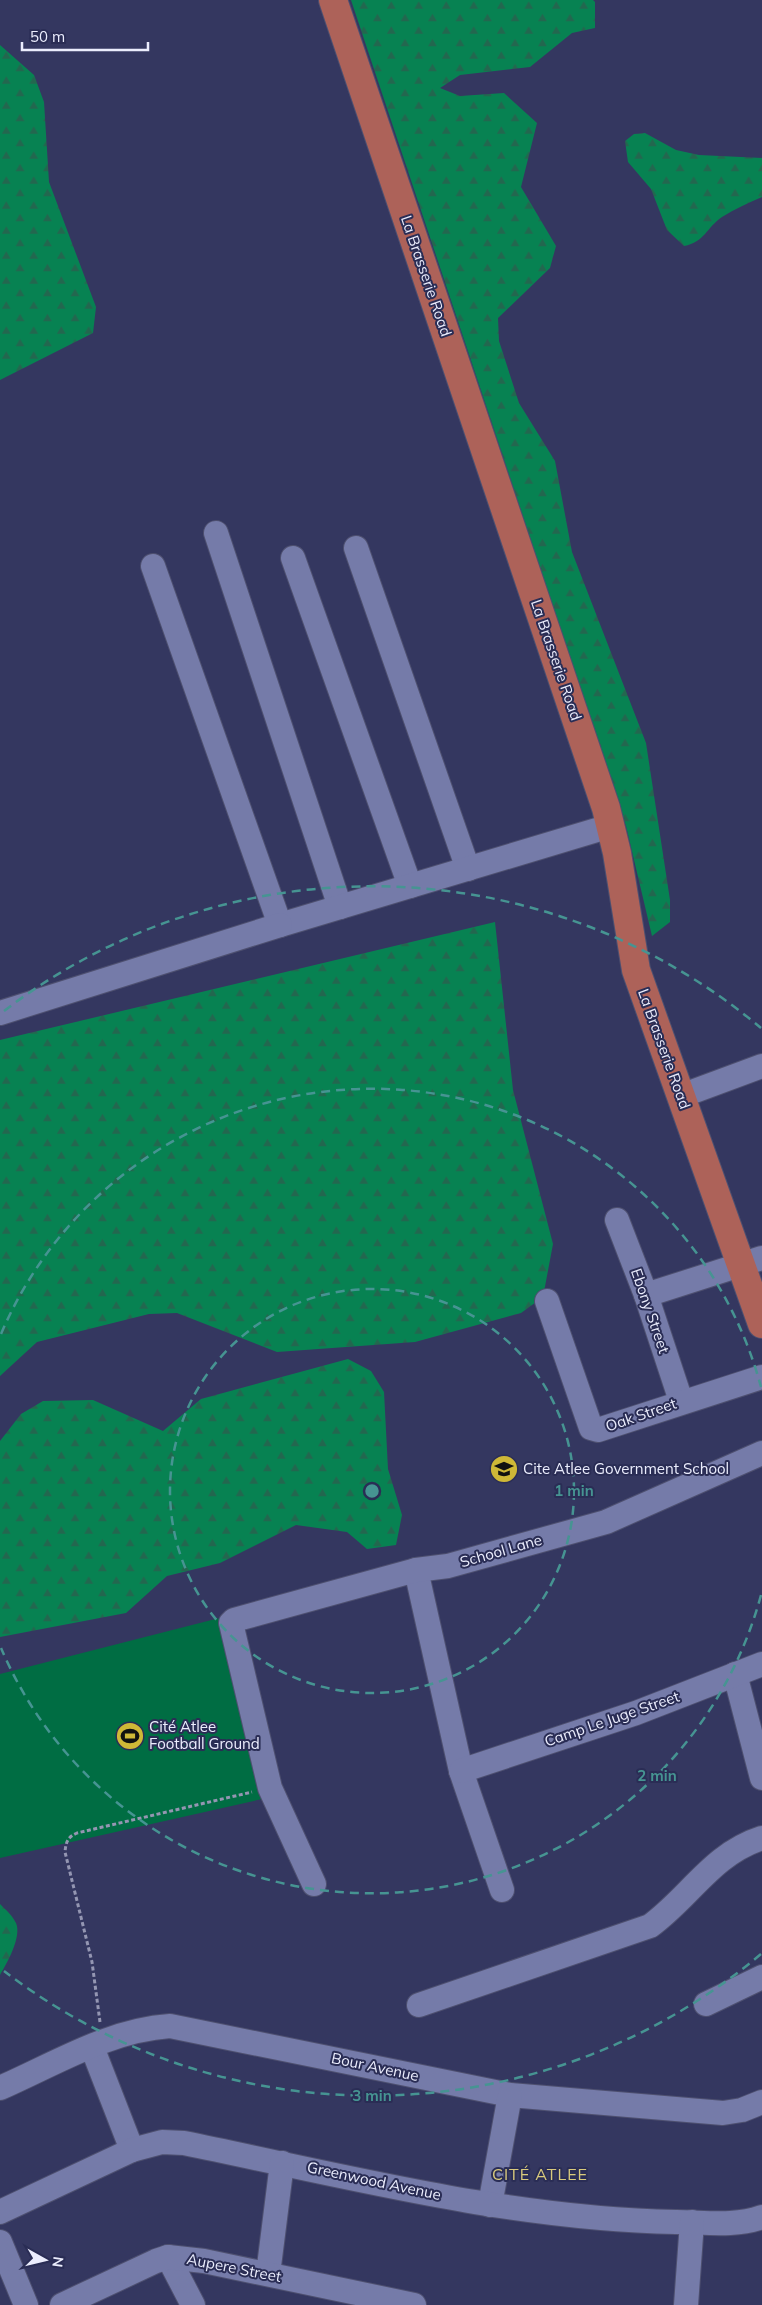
<svg xmlns="http://www.w3.org/2000/svg" width="762" height="2305" viewBox="0 0 762 2305" font-family="Mulish,sans-serif">
	<style>
		.forest { fill: url(#forest-firs) }
		.pitch { fill: #006d43 }
		.lines { fill: none; stroke-linecap: round; stroke-linejoin: round }
		.minor-casing { stroke: #4e5070; stroke-width: 26 }
		.major-casing { stroke: #4e5070; stroke-width: 30 }
		.path { stroke: #9496b2; stroke-width: 3; stroke-dasharray: 4 2.5; stroke-linecap: butt }
		.minor { stroke: #757ba9; stroke-width: 24 }
		.major { stroke: #ad6259; stroke-width: 28 }
		.ring { fill: none; stroke: #469492; stroke-width: 2.5; stroke-dasharray: 9 6 }
		.labels { text-anchor: middle; stroke-width: 4; stroke-linejoin: round; paint-order: stroke }
		.street-label { font-size: 15px; fill: #ebedfd; stroke: #2a2d55 }
		.poi-label { font-size: 15px; fill: #ebedfd; stroke: #2a2d55; text-anchor: start }
		.neighbourhood-label { font-size: 16px; letter-spacing: 1px; fill: #dacb7d; stroke: #2a2d55 }
		.centre { fill: #469492; stroke: #2a2d55; stroke-width: 2.5 }
		.ring-label { font-size: 15px; text-anchor: middle; font-weight: bold; fill: #469492; stroke: #2a2d55; stroke-width: 4; stroke-linejoin: round; paint-order: stroke }
	</style>
	<defs>
		<pattern id="forest-firs" width="22" height="20" patternUnits="userSpaceOnUse" patternTransform="scale(1.25)"><rect width="22" height="20" fill="#078252"/><path d="M5 1l3.5 6h-7zM16 11l3.5 6h-7z" fill="#23674f"/></pattern>
	</defs>
	<rect width="100%" height="100%" fill="#343760"/>
	<g class="forest">
		<polygon points="351,0 593,0 595,2 595,28 572,33 530,67 460,75 440,88 460,96 504,93 537,123 521,187 556,246 550,268 498,318 499,341 519,403 555,461 572,552 646,743 670,900 670,922 652,936 626,826"/>
		<polygon points="0,45 34,75 44,102 49,182 96,307 93,333 0,380"/>
		<path d="M645,133l31,17 23,5 63,3v39c-14,6 -27,12 -40,20 -16,11 -17,25 -38,29l-17,-16 -16,-41 -23,-27 -3,-21 9,-7z"/>
		<polygon points="495,922 513,1090 553,1244 543,1297 521,1313 415,1342 277,1352 177,1313 149,1314 37,1342 0,1376 0,1040"/>
		<polygon points="348,1359 371,1371 384,1392 388,1469 402,1515 396,1545 367,1549 347,1532 296,1525 220,1563 167,1576 126,1613 0,1637 0,1441 21,1414 43,1401 93,1400 163,1431 201,1399"/>
		<path d="M0,1904c6,6 12,11 16,19 6,14 -9,40 -16,52z"/>
	</g>
	<polygon class="pitch" points="239,1613 271,1797 0,1858 0,1674"/>
	<g class="lines">
		<defs>
			<g id="minor">
				<polyline points="216,533 340,907"/>
				<polyline points="356,548 468,869"/>
				<polyline points="293,558 410,886"/>
				<polyline points="153,566 280,925 610,826"/>
				<polyline points="0,1013 280,925"/>
				<polyline points="681,1096 762,1066"/>
				<polyline points="617,1220 646,1295 681,1401"/>
				<polyline points="646,1295 762,1258"/>
				<polyline points="547,1301 591,1428 598,1430 762,1377"/>
				<polyline points="416,1570 461,1771 502,1890"/>
				<polyline points="735,1674 762,1778"/>
				<polyline points="461,1771 636,1713 762,1664"/>
				<polyline points="314,1884 270,1788 231,1623 234,1620 416,1570 448,1566 606,1522 762,1453"/>
				<polyline points="706,2004 762,1977"/>
				<path d="M419,2005l231,-79c40,-29 62,-72 112,-88"/>
				<polyline points="92,2047 132,2150"/>
				<path d="M0,2088c55,-24 109,-58 170,-62l340,69 213,18 19,-3 20,-8"/>
				<polyline points="490,2205 510,2095"/>
				<path d="M0,2212l132,-62 30,-8 22,1c162,33 325,76 492,79 28,0 59,5 86,-5"/>
				<polyline points="0,2242 26,2305"/>
				<polyline points="168,2257 193,2305"/>
				<polyline points="268,2274 282,2163"/>
				<polyline points="62,2305 156,2261 168,2257 204,2261 414,2305"/>
				<polyline points="686,2305 692,2222"/>
			</g>
			<polyline id="major" points="333,0 606,808 617,853 636,970 762,1324"/>
		</defs>
		<use href="#minor" class="minor-casing"/>
		<use href="#major" class="major-casing"/>
		<path class="path" d="M100,2022l-8,-60 -27,-110c1,-11 3,-15 12,-19l175,-41"/>
		<use href="#minor" class="minor"/>
		<use href="#major" class="major"/>
	</g>
	<g class="ring">
		<circle cx="372" cy="1491" r="202"/>
		<path d="M761 1595A403 403 0 0 1 1 1648M1 1334A403 403 0 0 1 761 1387"/>
		<path d="M761 1954A605 605 0 0 1 4 1971M4 1011A605 605 0 0 1 761 1028"/>
	</g>
	<defs>
		<symbol id="school-disc" viewBox="-11 -11 22 22"><circle r="9.5" fill="#cfb837" stroke="#2a2d55"/><path d="M0-5L7-2L0 1L-7-2ZM-4 1L0 2.5L4 1V4Q0 6-4 4Z" fill="#111"/></symbol>
		<symbol id="stadium-disc" viewBox="-11 -11 22 22"><circle r="9.5" fill="#cfb837" stroke="#2a2d55"/><path d="M0-5a6.5 5 0 1 0 0 10a6.5 5 0 1 0 0-10ZM-3.5-1.8h7v3.6h-7Z" fill="#111"/></symbol>
	</defs>
	<g fill-rule="evenodd">
		<use href="#school-disc" x="488" y="1453" width="32" height="32"/>
		<use href="#stadium-disc" x="114" y="1720" width="32" height="32"/>
	</g>
	<g class="labels">
		<g class="street-label">
			<text transform="translate(426 276) rotate(71)" y="5">La Brasserie Road</text>
			<text transform="translate(556 660) rotate(71)" y="5">La Brasserie Road</text>
			<text transform="translate(664 1049) rotate(70)" y="5">La Brasserie Road</text>
			<text transform="translate(650 1311) rotate(71)" y="5">Ebony Street</text>
			<text transform="translate(641 1415) rotate(-19)" y="5">Oak Street</text>
			<text transform="translate(501 1551) rotate(-16)" y="5">School Lane</text>
			<text transform="translate(612 1719) rotate(-19)" y="5">Camp Le Juge Street</text>
			<text transform="translate(375 2067) rotate(12)" y="5">Bour Avenue</text>
			<text transform="translate(374 2181) rotate(12)" y="5">Greenwood Avenue</text>
			<text transform="translate(234 2268) rotate(11)" y="5">Aupere Street</text>
		</g>
		<g class="poi-label">
			<text x="523" y="1474">Cite Atlee Government School</text>
			<text x="149" y="1732">Cité Atlee<tspan x="149" dy="17">Football Ground</tspan></text>
		</g>
		<g class="neighbourhood-label">
			<text x="540" y="2180">CITÉ ATLEE</text>
		</g>
	</g>
	<circle cx="372" cy="1491" r="8" class="centre"/>
	<g class="ring-label">
		<text x="574" y="1496">1 min</text>
		<text x="657" y="1781">2 min</text>
		<text x="372" y="2101">3 min</text>
	</g>
	<g transform="translate(45 2260) rotate(98)" stroke="#2a2d55" stroke-width="4" paint-order="stroke">
	<path d="M0-4L9 19L0 12L-9 19Z" fill="#ebedfd"/>
	<text y="-8" font-size="14" font-weight="bold" text-anchor="middle" fill="#ebedfd">N</text>
	</g>
	<path d="M22 42v8h126v-8" fill="none" stroke="#ebedfd" stroke-width="2.5"/>
	<text x="30" y="42" font-size="15" fill="#ebedfd" stroke="#2a2d55" stroke-width="4" paint-order="stroke">50 m</text>
</svg>
